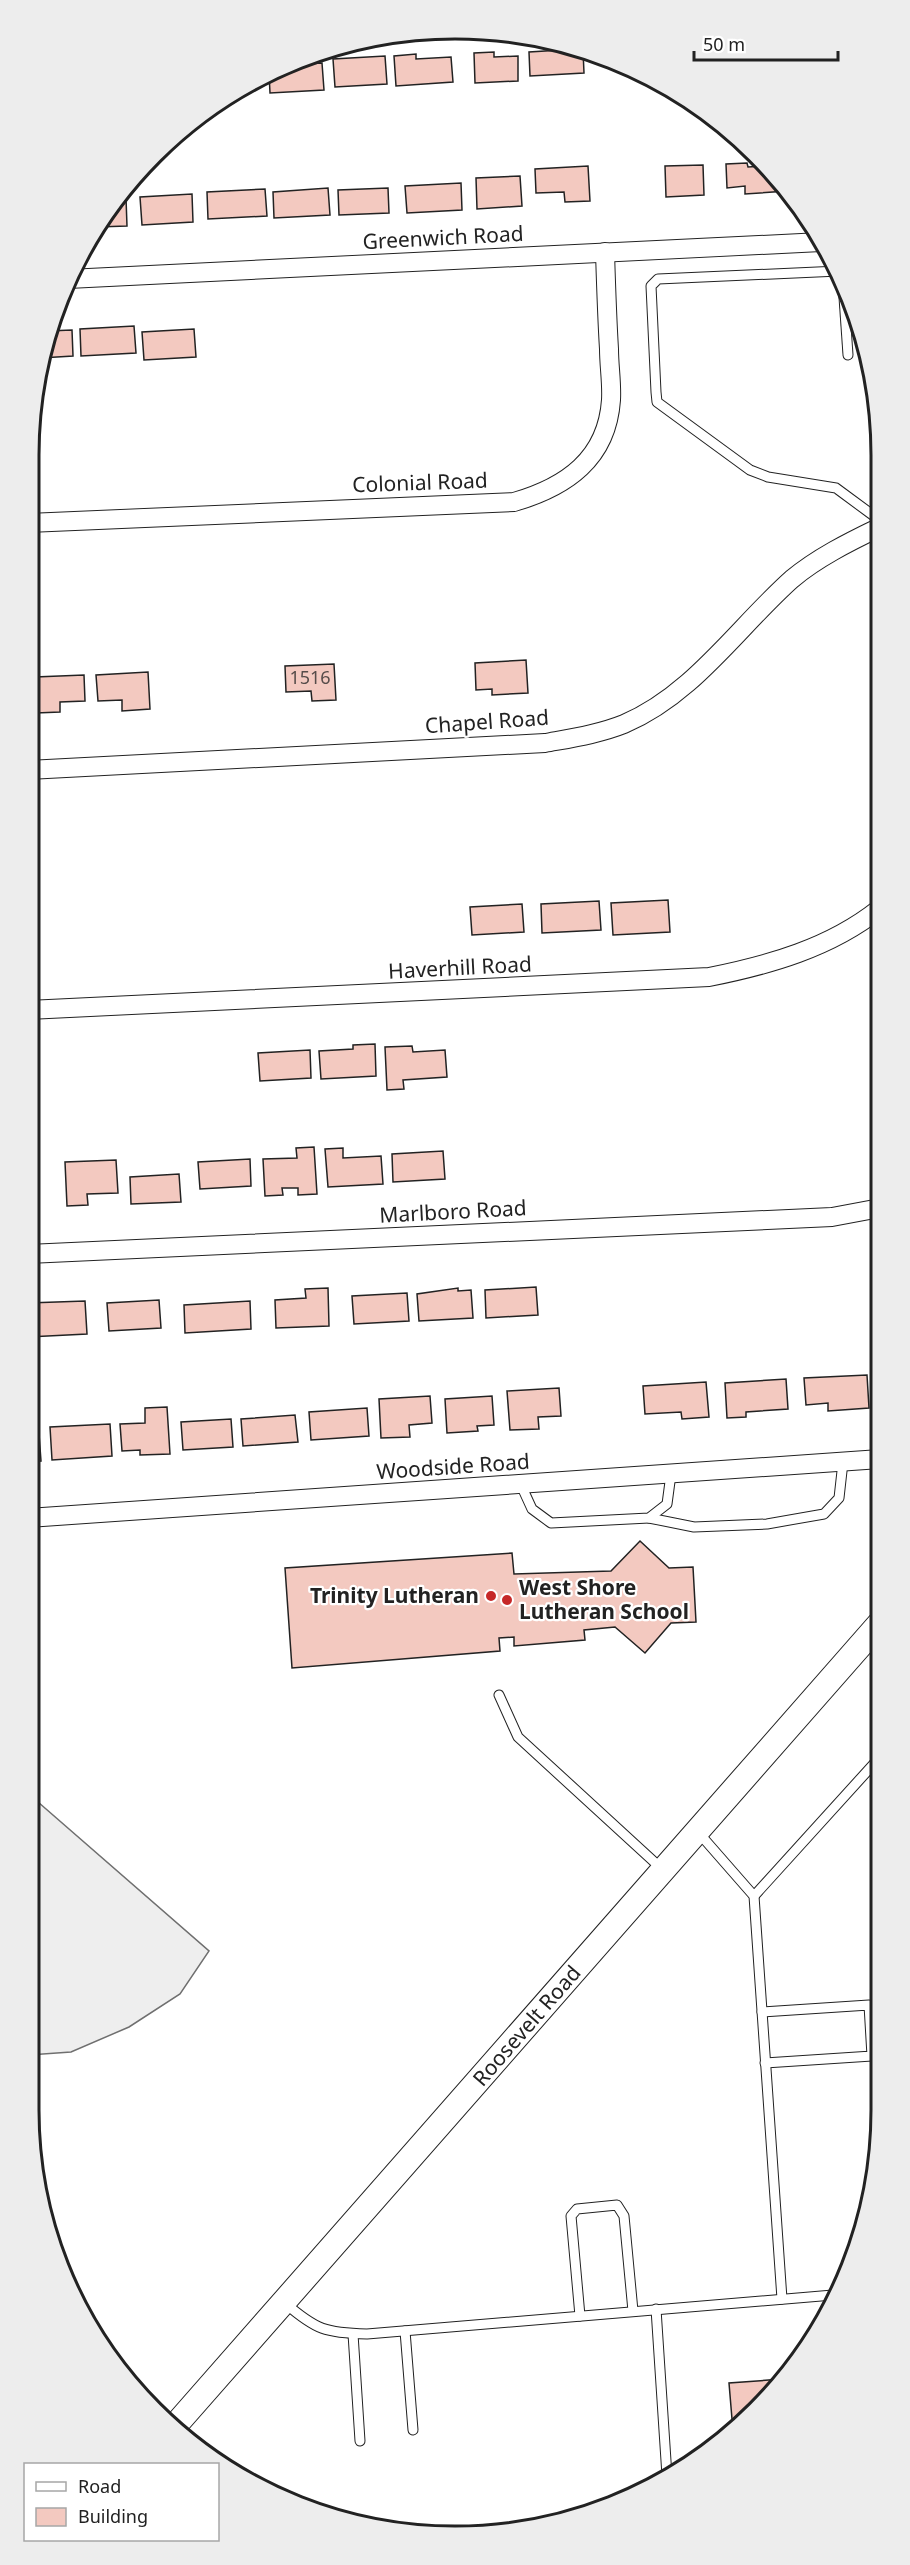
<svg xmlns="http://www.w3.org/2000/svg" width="910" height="2565" viewBox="0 0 910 2565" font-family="'Noto Sans',sans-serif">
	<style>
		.pitch { fill: #eee; stroke: #6f6f6f; stroke-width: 1.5 }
		.building { fill: #f3c9c0; stroke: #222; stroke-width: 1.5 }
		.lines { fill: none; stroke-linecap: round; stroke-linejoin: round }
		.lane-casing { stroke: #222; stroke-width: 11 }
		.street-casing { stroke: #222; stroke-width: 20 }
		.secondary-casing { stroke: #222; stroke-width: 26 }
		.lane { stroke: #fff; stroke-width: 9 }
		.street { stroke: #fff; stroke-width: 18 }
		.secondary { stroke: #fff; stroke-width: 24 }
		.poi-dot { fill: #c62828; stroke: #fff; stroke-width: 2 }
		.labels { text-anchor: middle; stroke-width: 4.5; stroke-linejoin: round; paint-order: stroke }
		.number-label { font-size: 18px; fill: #564c4a }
		.street-label { font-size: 21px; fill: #222; stroke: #fff }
		.poi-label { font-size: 21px; font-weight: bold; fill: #222; stroke: #fff; text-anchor: start }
		.rim { fill: none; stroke: #222; stroke-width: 3 }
	</style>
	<rect width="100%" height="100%" fill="#fff"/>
	<polygon class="pitch" points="38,1802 209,1951 180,1994 129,2027 71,2052 29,2055 28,1817"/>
	<g class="building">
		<polygon points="578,49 583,50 584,73 530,76 529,52"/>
		<polygon points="494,52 494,57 518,56 518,81 475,83 474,53"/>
		<polygon points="416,54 416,59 451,57 453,82 396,86 394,56"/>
		<polygon points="385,56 387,84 335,87 333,59"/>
		<polygon points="322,63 324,90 270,93 269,73 288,65"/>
		<polygon points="747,163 748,167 766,166 775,174 787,191 745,194 745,186 727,188 726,164"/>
		<polygon points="703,165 704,195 666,197 665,166"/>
		<polygon points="588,166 590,201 565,202 564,192 536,193 535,169"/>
		<polygon points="520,176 522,206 477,209 476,178"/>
		<polygon points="461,183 462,210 407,213 405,186"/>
		<polygon points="328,188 330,215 274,218 273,192"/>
		<polygon points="388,188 389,213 339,215 338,190"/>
		<polygon points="265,189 267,216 208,219 207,192"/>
		<polygon points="192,194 193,222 142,225 140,197"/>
		<polygon points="126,198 127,226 97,227 115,199"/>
		<polygon points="134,326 136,353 81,356 80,329"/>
		<polygon points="194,329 196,357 144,360 142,332"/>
		<polygon points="72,330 73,356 41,358 48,331"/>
		<polygon points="526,660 528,693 492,695 492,689 476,690 475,663"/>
		<polygon points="334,664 336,700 312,701 311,691 286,692 285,666"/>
		<polygon points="148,672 150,709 122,711 122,700 98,701 96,675"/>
		<polygon points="84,675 85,701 60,702 60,712 36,713 35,677"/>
		<polygon points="668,900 670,932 613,935 611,903"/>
		<polygon points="599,901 601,930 542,933 541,904"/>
		<polygon points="522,904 524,932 472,935 470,907"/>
		<polygon points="375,1044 376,1076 321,1079 319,1051 353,1049 353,1045"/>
		<polygon points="412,1046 413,1052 445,1050 447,1077 403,1080 404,1089 387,1090 385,1047"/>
		<polygon points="310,1050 311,1078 260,1081 258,1053"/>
		<polygon points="314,1147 317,1194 298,1195 298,1188 282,1188 283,1195 265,1196 263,1159 297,1158 296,1148"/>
		<polygon points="343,1148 343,1158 381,1156 383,1184 328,1187 325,1149"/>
		<polygon points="443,1151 445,1179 393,1182 392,1154"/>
		<polygon points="250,1159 251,1186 200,1189 198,1162"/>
		<polygon points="116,1160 118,1193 87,1194 88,1205 67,1206 65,1162"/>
		<polygon points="179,1174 181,1202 131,1204 130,1177"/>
		<polygon points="536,1287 538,1315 486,1318 485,1290"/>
		<polygon points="328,1288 329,1326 276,1328 275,1300 306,1298 305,1289"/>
		<polygon points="458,1288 458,1291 471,1290 473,1318 419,1321 417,1294"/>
		<polygon points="407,1293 409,1321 354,1324 352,1296"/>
		<polygon points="159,1300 161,1328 109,1331 107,1303"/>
		<polygon points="85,1301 87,1334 28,1337 28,1303"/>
		<polygon points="250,1301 251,1329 185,1333 184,1305"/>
		<polygon points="867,1375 869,1408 828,1411 828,1403 806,1405 804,1378"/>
		<polygon points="786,1379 788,1409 746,1412 746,1417 727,1418 725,1383"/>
		<polygon points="706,1382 709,1417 682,1419 681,1412 645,1414 643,1386"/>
		<polygon points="559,1388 561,1416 538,1417 539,1429 510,1430 507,1391"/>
		<polygon points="430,1396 432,1423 409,1425 410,1437 381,1438 379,1399"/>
		<polygon points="492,1396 494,1425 477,1426 478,1431 447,1433 445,1399"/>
		<polygon points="167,1407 170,1454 140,1455 140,1450 122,1451 120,1424 145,1423 145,1408"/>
		<polygon points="367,1408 369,1436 311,1440 309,1412"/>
		<polygon points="295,1415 298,1442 243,1446 241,1419"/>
		<polygon points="231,1419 233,1447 183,1450 181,1422"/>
		<polygon points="110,1424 112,1456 52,1460 50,1427"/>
		<polygon points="39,1434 41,1461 28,1462 28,1435"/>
		<polygon points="640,1541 669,1568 693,1567 696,1622 671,1623 645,1653 615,1627 584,1630 585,1640 514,1646 514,1637 499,1638 500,1651 292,1668 285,1568 512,1553 514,1574 611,1571"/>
		<polygon points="881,1842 881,1895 878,1895 874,1843"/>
		<polygon points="872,2184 867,2220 864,2185"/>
		<polygon points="783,2379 757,2411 733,2431 729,2383"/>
	</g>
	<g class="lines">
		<defs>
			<g id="lane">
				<polyline points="839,271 658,279 651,286 656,392 657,402 750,470 768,477 836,488 878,519"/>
				<polyline points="843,283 848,355"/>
				<polyline points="521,1485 532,1509 551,1523 649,1518 667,1504 671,1474"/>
				<polyline points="649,1518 694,1527 767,1524 824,1514 839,1498 843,1462"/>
				<polyline points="499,1695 518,1737 663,1870"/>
				<polyline points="698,1832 754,1896 782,2299"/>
				<polyline points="754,1896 881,1756"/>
				<polyline points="762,2012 869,2005 872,2056 765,2063"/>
				<path d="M285,2303c31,27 41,30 82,31l466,-39"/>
				<polyline points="656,2309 667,2476"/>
				<polyline points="580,2316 571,2216 577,2209 617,2205 624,2216 633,2311"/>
				<polyline points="405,2331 413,2430"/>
				<polyline points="353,2334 360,2441"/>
			</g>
			<g id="street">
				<polyline points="68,279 821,242"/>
				<path d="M28,523l486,-21c52,-15 93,-43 97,-102 1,-17 -2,-34 -2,-51 -2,-32 -3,-65 -4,-97"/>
				<path d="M28,770l517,-27c27,-5 54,-9 79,-19 69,-29 114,-97 168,-145 25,-21 57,-37 86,-51"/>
				<path d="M28,1010l681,-33c60,-12 121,-29 170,-68"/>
				<polyline points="28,1254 832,1217 880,1208"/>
				<polyline points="28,1518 880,1459"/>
			</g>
			<polyline id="secondary" points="173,2428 880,1623"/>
		</defs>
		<use href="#lane" class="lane-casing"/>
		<use href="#street" class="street-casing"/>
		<use href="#secondary" class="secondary-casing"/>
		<use href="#lane" class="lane"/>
		<use href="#street" class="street"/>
		<use href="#secondary" class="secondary"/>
	</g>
	<g class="poi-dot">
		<circle cx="491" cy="1596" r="6"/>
		<circle cx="507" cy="1600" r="6"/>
	</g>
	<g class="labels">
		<g class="number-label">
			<text x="310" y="684">1516</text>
		</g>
		<g class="street-label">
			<text transform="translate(443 238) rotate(-3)" y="7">Greenwich Road</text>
			<text transform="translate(420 483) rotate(-2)" y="7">Colonial Road</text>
			<text transform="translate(487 722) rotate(-4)" y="7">Chapel Road</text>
			<text transform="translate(460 968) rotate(-3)" y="7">Haverhill Road</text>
			<text transform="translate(453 1212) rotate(-3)" y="7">Marlboro Road</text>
			<text transform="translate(453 1467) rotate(-4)" y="7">Woodside Road</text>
			<text transform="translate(527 2026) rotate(-49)" y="7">Roosevelt Road</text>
		</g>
		<g class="poi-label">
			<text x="519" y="1595">West Shore<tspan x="519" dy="24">Lutheran School</tspan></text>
			<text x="479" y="1603" text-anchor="end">Trinity Lutheran</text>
		</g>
	</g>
	<path d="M0 0H910V2565H0ZM455 39H455A416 416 0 0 1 871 455V2110A416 416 0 0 1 455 2526H455A416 416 0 0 1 39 2110V455A416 416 0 0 1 455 39Z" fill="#ededed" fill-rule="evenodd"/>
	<path class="rim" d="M455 39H455A416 416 0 0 1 871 455V2110A416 416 0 0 1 455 2526H455A416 416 0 0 1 39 2110V455A416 416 0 0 1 455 39Z"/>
	<rect x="24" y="2463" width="195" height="78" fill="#ffffff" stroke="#a7a7a7" stroke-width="1.5"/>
	<rect x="36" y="2482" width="30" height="9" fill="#ffffff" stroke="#a7a7a7" stroke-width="1.5"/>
	<text x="78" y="2493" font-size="18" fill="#222222">Road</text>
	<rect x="36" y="2508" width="30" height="18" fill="#f3c9c0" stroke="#a7a7a7" stroke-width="1.5"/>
	<text x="78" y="2523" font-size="18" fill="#222222">Building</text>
	<path d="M694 51v9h144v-9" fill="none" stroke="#222222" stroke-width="3"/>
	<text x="703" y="51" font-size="18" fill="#222222" stroke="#ffffff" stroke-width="4.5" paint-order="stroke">50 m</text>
</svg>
